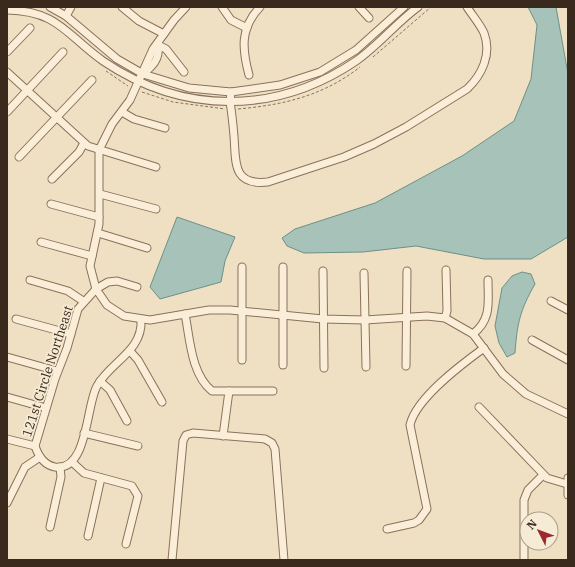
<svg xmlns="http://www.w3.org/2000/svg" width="575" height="567" viewBox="0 0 575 567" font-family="'IBM Plex Serif',serif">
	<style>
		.water { fill: #a6c2b9; stroke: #6c9186 }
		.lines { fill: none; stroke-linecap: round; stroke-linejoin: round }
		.minor-casing { stroke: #8a715a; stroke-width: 9 }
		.path { stroke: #8a715a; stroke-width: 1; stroke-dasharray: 3 2; stroke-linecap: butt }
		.minor { stroke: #faeed8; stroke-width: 7 }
		.labels { text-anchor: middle; stroke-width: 3.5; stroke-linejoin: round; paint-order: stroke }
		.street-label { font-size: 13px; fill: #3a2a1e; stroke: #f6ebd4 }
	</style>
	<rect width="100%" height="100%" fill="#efe0c4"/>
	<g class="water">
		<polygon points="528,7 556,7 568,74 568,237 531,259 484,259 416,246 363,252 304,253 287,246 282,238 295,229 375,203 462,156 514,121 531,79 537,25"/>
		<polygon points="177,217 235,237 225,261 221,282 160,299 150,287"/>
		<path d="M522,272l9,2 4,10c-15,26 -18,40 -20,69l-8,4 -8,-14 -4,-17 7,-38 10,-12z"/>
	</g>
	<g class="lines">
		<defs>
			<g id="minor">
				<polyline points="50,7 66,16 117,59 143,74 189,88 231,92 280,85 320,72 356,50 404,7"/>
				<polyline points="122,7 139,21 164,34"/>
				<polyline points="186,7 174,20 153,49 130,100 112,124 99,150 99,224 90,266 96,289 107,305 124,316 150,320 209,310 230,310 323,319 365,320 427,316 445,318 473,334 503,374 526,394 568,414"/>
				<polyline points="222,7 231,20 247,28"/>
				<polyline points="359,7 369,18"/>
				<path d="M7,10c52,1 59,25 96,51 80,54 173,54 253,0 23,-16 40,-38 62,-54"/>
				<polyline points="66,16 71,7"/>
				<polyline points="158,45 166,49 184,72"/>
				<polyline points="7,52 30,28"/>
				<polyline points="7,72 88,146 156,167"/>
				<path d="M143,74c10,-8 17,-15 15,-29"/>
				<path d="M249,75c-7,-26 -9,-47 11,-68"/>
				<path d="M231,92l-1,10c2,11 3,23 4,34 2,26 -2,50 34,46l76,-25 30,-13 32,-17 61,-38c15,-14 25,-35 17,-56 -4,-9 -12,-18 -17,-26"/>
				<polyline points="7,112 63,52"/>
				<polyline points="122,112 134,119 165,128"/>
				<polyline points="19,157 92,80"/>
				<polyline points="52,179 79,152 84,143"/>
				<polyline points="100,194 156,209"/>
				<polyline points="51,204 99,217"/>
				<polyline points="98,233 147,248"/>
				<polyline points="41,242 92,256"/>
				<polyline points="323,271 324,368"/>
				<polyline points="364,273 366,367"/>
				<polyline points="30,280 68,291 83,301"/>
				<path d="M137,287l-20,-6 -9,1 -12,7 -18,20 -11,39 -12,31 -20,67c3,9 9,19 20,21 33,5 31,-62 42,-81 13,-24 46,-35 44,-66"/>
				<polyline points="551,301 568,310"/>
				<path d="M185,314c5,25 6,60 27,77h61"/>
				<polyline points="445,318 447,311 446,270"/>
				<polyline points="16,319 71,334"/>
				<path d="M473,334c19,-15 15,-32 15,-54"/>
				<polyline points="532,340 568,360"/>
				<polyline points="130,351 138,360 162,402"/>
				<polyline points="7,357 57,371"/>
				<polyline points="242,360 242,267"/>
				<polyline points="283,365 283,267"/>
				<polyline points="406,366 407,271"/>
				<polyline points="100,381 110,390 127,421"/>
				<polyline points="7,397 46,408"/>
				<polyline points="479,407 547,478 567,484"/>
				<polyline points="84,433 138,446"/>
				<polyline points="223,436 229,391"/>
				<polyline points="7,439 35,446"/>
				<polyline points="72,462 84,473 132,486 138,496 126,544"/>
				<polyline points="568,478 568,495"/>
				<polyline points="7,503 25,467 40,457"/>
				<polyline points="50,527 61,477 60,467"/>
				<path d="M387,529l27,-6 5,-3 8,-11 -17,-84c6,-27 52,-61 74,-77"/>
				<polyline points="88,536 101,478"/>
				<polyline points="172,560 183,441 186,435 193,433 265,439 272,443 275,449 284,560"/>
				<polyline points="524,560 524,500 528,490 543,475"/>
			</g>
		</defs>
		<use href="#minor" class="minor-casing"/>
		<g class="path">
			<polyline points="373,57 431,7"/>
			<polyline points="106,71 128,86"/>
			<polyline points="142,92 173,102 225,109"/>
			<path d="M238,109c45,-4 85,-13 122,-42"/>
		</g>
		<use href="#minor" class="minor"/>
	</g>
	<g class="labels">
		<g class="street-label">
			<text transform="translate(47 371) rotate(-72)" y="5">121st Circle Northeast</text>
		</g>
	</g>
	<rect width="575" height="567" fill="none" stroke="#3a2a1e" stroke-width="16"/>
	<g transform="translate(539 531) rotate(312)"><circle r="19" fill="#f6ebd4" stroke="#ab9e8b"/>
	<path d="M0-3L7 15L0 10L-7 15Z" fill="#9b292f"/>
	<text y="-6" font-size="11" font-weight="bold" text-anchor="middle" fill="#3a2a1e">N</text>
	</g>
</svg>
